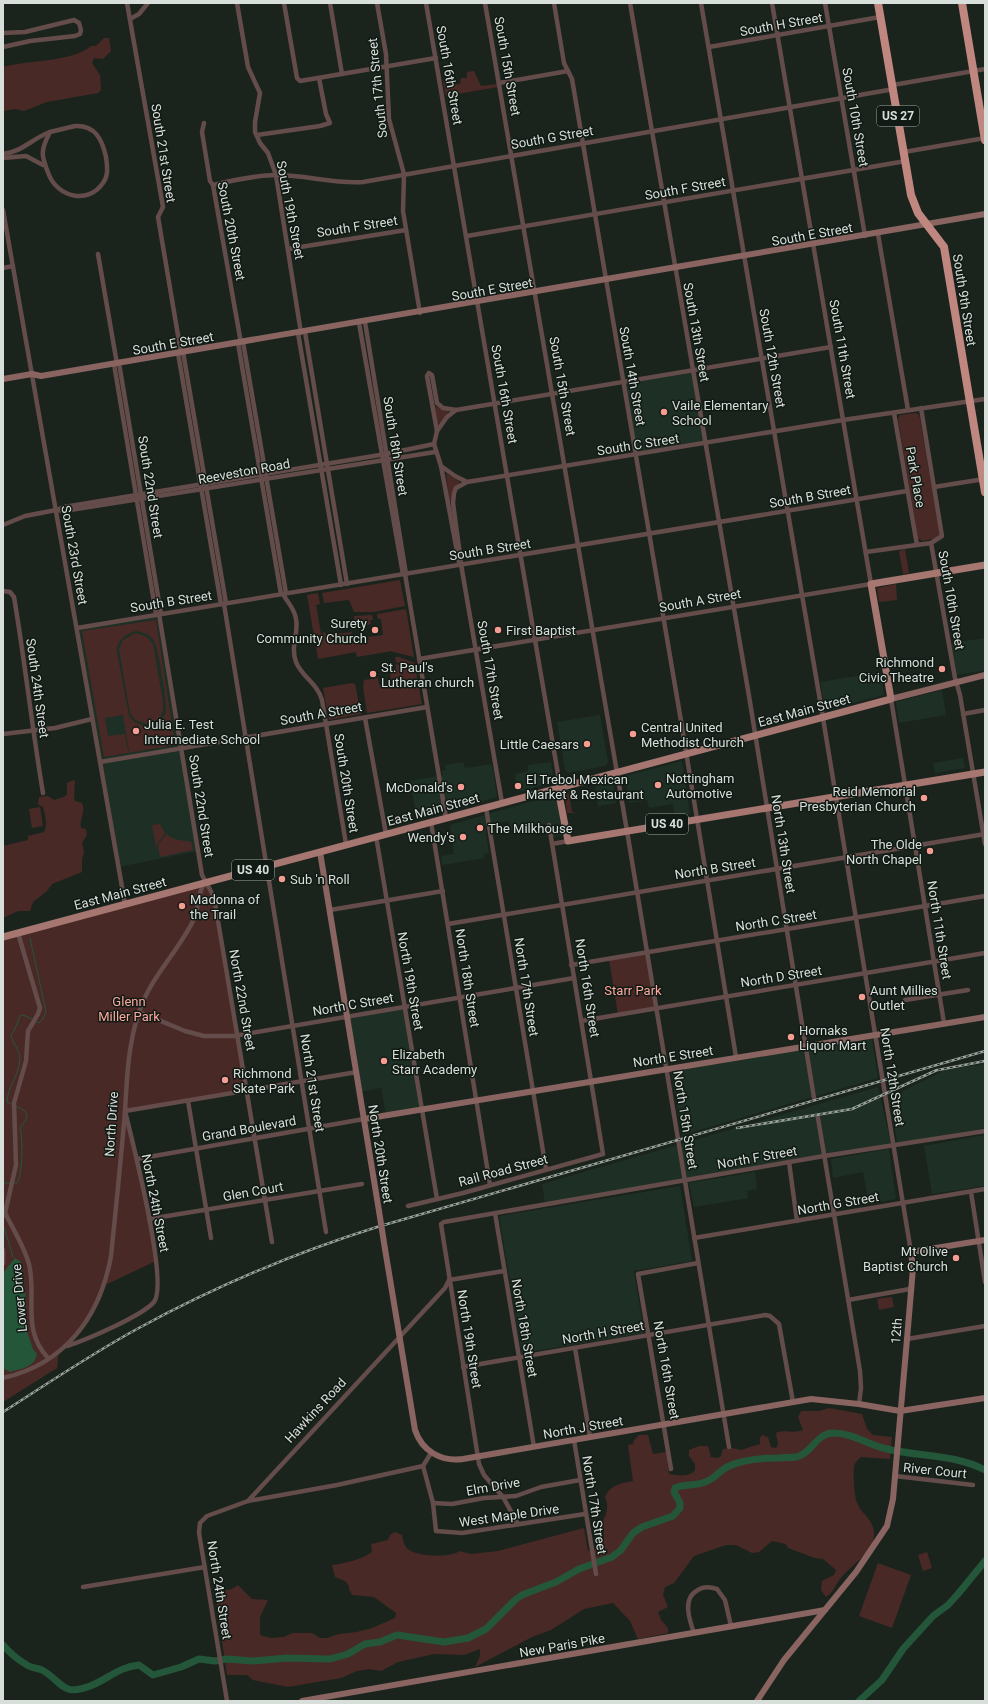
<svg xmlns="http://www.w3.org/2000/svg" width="988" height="1704" viewBox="0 0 988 1704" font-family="Roboto,sans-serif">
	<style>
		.built { fill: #1e2f25 }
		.green { fill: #492926; fill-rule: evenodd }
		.water { fill: #24563a }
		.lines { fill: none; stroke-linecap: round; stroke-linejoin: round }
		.stream { stroke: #24563a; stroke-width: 1 }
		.river { stroke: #24563a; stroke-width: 7 }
		.street { stroke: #644c4a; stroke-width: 4.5 }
		.secondary { stroke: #896460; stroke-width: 6 }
		.primary { stroke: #a67671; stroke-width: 7 }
		.highway { stroke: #c08780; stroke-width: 8 }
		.rail-casing { stroke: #9aa29c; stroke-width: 2.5 }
		.rail { stroke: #111a14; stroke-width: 1; stroke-dasharray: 3; stroke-linecap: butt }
		.secondary-bridge { stroke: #896460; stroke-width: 6 }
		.poi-dot { fill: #f59c93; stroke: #111a14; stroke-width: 1.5 }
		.labels { text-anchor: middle; stroke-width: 3; stroke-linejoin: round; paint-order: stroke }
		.shield { fill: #111a14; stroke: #9ca49f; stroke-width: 1 }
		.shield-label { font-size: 12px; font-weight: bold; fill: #d8dfda }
		.street-label { font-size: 13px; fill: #d8dfda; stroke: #111a14 }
		.poi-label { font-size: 13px; fill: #d8dfda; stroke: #111a14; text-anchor: start }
		.park-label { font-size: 13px; fill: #fca89f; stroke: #111a14 }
	</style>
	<rect width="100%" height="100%" fill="#1a241d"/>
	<g class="built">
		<polygon points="692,371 705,444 636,455 623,382"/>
		<polygon points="159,614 198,851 118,867 77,628"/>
		<polygon points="985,638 985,670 957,675 951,643"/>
		<polygon points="881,672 884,695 825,710 820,682"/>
		<polygon points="942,690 946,715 899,723 896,702"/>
		<polygon points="600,715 608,762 605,766 569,773 565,770 557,722"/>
		<polygon points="963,758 965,768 935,773 933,763"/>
		<polygon points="682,761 690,813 675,816 673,804 649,808 647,800 629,803 625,776"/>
		<polygon points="463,762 465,768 492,764 497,797 417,819 410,781 443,775 442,771 446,770 445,765"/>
		<polygon points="551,762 554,781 551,783 517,792 515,774 528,771 528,765"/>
		<polygon points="612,780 616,803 598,806 595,784"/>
		<polygon points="552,798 558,804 564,835 549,838 546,824 511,830 510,824 507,821 485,825 489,853 484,854 484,858 442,865 441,856 454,854 450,825 536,800"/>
		<polygon points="404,1007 421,1109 386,1115 381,1088 360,1092 347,1016"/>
		<polygon points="872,1039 878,1078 682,1135 671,1071"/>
		<polygon points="985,1064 985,1128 897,1143 891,1097 945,1070"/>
		<polygon points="878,1087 891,1144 545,1204 542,1184"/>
		<polygon points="985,1135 985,1186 932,1194 924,1146"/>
		<polygon points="889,1149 896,1199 869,1204 863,1172 833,1178 831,1159"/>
		<polygon points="755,1172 757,1189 747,1191 748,1198 694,1207 689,1183"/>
		<polygon points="680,1186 692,1261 634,1271 644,1333 522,1353 499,1216"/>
	</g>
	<g class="green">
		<path d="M104,38h5l2,13 -8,8 -9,-1 -2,5 8,12 1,15 -3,3 -51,9 -23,9 -9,-2 -12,2v-44c25,-7 70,-5 88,-21h5z"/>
		<polygon points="474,71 481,86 498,84 498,87 446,96 443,81 453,79 454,85 460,84 461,78 467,78 467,72"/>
		<polygon points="435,406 449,412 440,424 437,422"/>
		<polygon points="916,413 919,415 920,419 940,534 937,538 922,541 918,538 898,419 900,415"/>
		<polygon points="446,473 460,482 452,493 451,502 449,500"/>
		<polygon points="905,549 909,573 903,574 899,551"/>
		<polygon points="400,580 405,606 374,612 354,612 349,600 324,603 322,593"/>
		<polygon points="896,584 897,600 879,602 877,588"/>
		<polygon points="318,593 320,604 316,605 321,634 324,632 327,635 352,632 348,644 369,640 368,637 383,635 381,619 378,619 377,614 406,609 414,657 393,652 392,651 357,657 356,652 318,659 307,595"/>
		<polygon points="372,615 373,620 370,620 371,624 355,627 354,616"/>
		<path d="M156,620l19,125 -71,12 -22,-126zM136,631c6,1 13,3 17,8 5,5 15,66 13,73 -6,17 -28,18 -37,4l-12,-64c-1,-12 9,-18 19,-21zM123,715l6,36h-1l-3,-17 -17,2 -3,-18z"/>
		<path d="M136,633l11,4 6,7 10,58c1,12 -4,20 -16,22l-12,-4 -5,-7 -11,-64 4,-9z"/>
		<polygon points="395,657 399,657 415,663 416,671 396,662"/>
		<polygon points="396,664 416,672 422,704 367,713 363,687 364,680 378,678 379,685 391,683 390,670 396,669"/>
		<polygon points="352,683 355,684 361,714 329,720 323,688"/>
		<path d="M73,780l2,1 -1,15 1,5 7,2c4,10 -3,15 -1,25l5,1 1,6 -5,8 2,9 -2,7v13l-30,12 -5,7 -14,11 -3,9h-12l-15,7v-72l25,-6v-4l16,-4c4,-7 1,-17 -1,-25l-5,-3 1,-7 9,-1 6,4 10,-3 3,-3v-11z"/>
		<polygon points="572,792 569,794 572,812 576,813 567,813 565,795"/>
		<polygon points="40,807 43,826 32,828 29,809"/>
		<polygon points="160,824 165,833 156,846 152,825"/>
		<polygon points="166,834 174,839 191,842 193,850 160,857 158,845"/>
		<polygon points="205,882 212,891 247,1091 125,1111 156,1261 103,1286 85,1325 59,1350 57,1368 3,1402 3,937"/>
		<polygon points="647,952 656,1008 618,1015 609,959"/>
		<polygon points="892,1297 894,1307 879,1310 877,1299"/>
		<path d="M829,1408l33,6 5,15 6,6 19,2 -2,22 -29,-2c-3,3 -6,5 -7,9 -1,10 0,28 3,37 4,11 18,17 17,32 0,17 -24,31 -33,43 -6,7 -7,14 -15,19l-5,-7 1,-9 12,-6 2,-5 -13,-11 -8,-1 -27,-10 -2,-4 -14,-3 -13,11 -7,1 -16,-8h-10l-32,11 -20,27 -9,4 -2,8 5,12 -10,5 3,8 7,8v5l-30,6 -8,-18 -17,-18 -29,6 -33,21 -19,7 -57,30 5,-11v-7l-16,6 -30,-1 -36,8 -17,9 -12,-2 -12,2 -16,7 -53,9 -35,-7 -6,-5h-20l-10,-67v-16l15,-3 6,-4 14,14 16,1 -8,17v18l11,3 12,-1 10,-4h19l8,5h7l12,-4 18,-2 15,-4 23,-10 1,-5 -22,-16 -22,-2 -3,-6v-3l-4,-5 -10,-4 -3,-12c15,-2 28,-5 40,-13l-1,-8 17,-4 2,-5 5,-3 7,3c1,5 2,11 6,14 10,8 42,9 52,2l11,3 27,-3 86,-23 4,23c20,-4 17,-11 14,-29 5,-7 7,-17 3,-25 5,-12 17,-14 28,-16l-5,-36 5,-1 1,-4 5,-5h9l5,19 13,-2 3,22c9,1 20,4 26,-4v-6l-6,-8v-6l10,-4h9l3,11 7,1 3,-2 2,-7 9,-1 9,2 19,-6v-6l2,-3 6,2 3,10 5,1 2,-3 -2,-12c9,-4 17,1 27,-3l-5,-13 3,-6h18z"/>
		<polygon points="927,1552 932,1568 923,1571 918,1555"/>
		<polygon points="878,1563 911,1575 892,1628 859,1616"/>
	</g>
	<path class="water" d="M15,1258l6,4 5,39 -2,16 2,12 7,20 4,5c-3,14 -15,14 -27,18l-7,-4v-95z"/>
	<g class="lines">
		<g class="stream">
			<polyline points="30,938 46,1012 42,1020 39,1023 35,1021"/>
			<path d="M13,1105l-6,-3c0,-15 13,-27 13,-44 0,-7 -8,-16 -9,-23l4,-6 5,-13 3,-1 9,4"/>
			<polyline points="3,1183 11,1183"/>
			<path d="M14,1183h3c6,-10 6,-44 3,-55l6,-8 1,-6 -4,-4 -7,-4"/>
			<polyline points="3,1224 13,1257"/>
		</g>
		<g class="river">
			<path d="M3,1645c7,8 15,15 24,20 4,3 10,3 15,5 20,11 19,27 48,16 18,-7 29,-19 49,-21l14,10 28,-8 18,-8 16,2 12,-2 26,2 34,-3 43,1 18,-5 17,-10 15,-2 17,-7 47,7 24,-4 18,-9 29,-29 7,-5 34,-13 23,-13 33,-12 9,-7 12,-17 9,-6 31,-11 7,-8v-5l-6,-11 1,-4c8,-4 18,-2 27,-5 11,-2 16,-11 25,-16 14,-7 35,-9 51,-9 6,-1 12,0 18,-1 15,-3 21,-24 37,-24 20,0 35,12 54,16 33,8 67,5 98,21"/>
			<polyline points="859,1701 882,1680 903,1649 933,1616 948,1605 958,1594 985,1561"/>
		</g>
		<g class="street">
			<polyline points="127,3 163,207 158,217 181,353"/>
			<polyline points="237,3 248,67 260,93 255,122 255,132 260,143 268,153 276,175 301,333"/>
			<polyline points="284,3 297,78 300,81 436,58"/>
			<polyline points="330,3 342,74"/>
			<polyline points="377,3 386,54 389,119 404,174 403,211 420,313"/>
			<polyline points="426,3 559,780 558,789"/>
			<polyline points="485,3 627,831 729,1447"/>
			<polyline points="554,3 564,63 572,79 680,715 736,1057"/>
			<polyline points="630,3 749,696 814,1098"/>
			<polyline points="701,3 822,712 911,1252"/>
			<polyline points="825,3 865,236"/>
			<polyline points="130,19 139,14 148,3"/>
			<polyline points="3,33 25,32 74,20 79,23 81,30 80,34 75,36 30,41 3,47"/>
			<polyline points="709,47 880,17"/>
			<polyline points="499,83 568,71"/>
			<polyline points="893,85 985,69"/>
			<polyline points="204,123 202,132 210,181 213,185 241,343"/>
			<path d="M75,126c20,-1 27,13 31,31 1,9 3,18 -3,26 -15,22 -45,14 -54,-8 -8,-20 -9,-24 1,-43z"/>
			<polyline points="257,135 320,126 330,123 326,114 319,78"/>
			<polyline points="904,152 985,138"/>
			<path d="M3,154c19,-2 30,-16 47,-22"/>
			<polyline points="3,158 26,156 43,165"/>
			<path d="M213,185c21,-5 43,-10 64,-10 29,0 57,9 86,7l531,-93"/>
			<polyline points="3,210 125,904"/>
			<polyline points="878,234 908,410"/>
			<polyline points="467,236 906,161"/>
			<polyline points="288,249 406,230"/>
			<polyline points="98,254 117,364"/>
			<polyline points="3,268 13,266"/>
			<polyline points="365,322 406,574"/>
			<polyline points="359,323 403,574"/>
			<polyline points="305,332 347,584"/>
			<polyline points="298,333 341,585"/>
			<polyline points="243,342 286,593"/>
			<polyline points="238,343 281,594"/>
			<polyline points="183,352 226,603"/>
			<polyline points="178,353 221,604"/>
			<polyline points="119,363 161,614"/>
			<polyline points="114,364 156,614"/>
			<polyline points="429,373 427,376 437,431 434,444 441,466 459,562 461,565"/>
			<polyline points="429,373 432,375 437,403 443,408 456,410"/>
			<polyline points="894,413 917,545"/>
			<polyline points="437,431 447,417 456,410 831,347"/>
			<polyline points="441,466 455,476 467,482"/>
			<polyline points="934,487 984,479"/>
			<polyline points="58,510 64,511 435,452"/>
			<polyline points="3,525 25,516 56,510 64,507 386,454 434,444"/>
			<polyline points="931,543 955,678 960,695 985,844"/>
			<polyline points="866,552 931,543 942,536 921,408"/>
			<polyline points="405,574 446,818"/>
			<path d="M3,591l7,1 4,5c11,65 18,131 29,196"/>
			<path d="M283,594c4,8 12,15 13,25 3,15 -6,27 0,43 6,15 22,22 26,38l24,144"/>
			<polyline points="224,604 326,1232"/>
			<polyline points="159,614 202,875 214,897 272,1242"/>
			<polyline points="77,628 907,491"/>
			<polyline points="419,659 871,584 772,3"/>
			<polyline points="891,699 944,1023"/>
			<polyline points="963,714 985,710"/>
			<polyline points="365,718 386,834"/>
			<polyline points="3,734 55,728 92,719"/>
			<polyline points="100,762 427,707"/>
			<polyline points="502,803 462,570 453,503 454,493 456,488 467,482 843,420 985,399"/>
			<polyline points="486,808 546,1169"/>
			<polyline points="431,822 490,1185"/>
			<polyline points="376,836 437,1199"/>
			<polyline points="552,844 568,841"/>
			<polyline points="330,910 443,891"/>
			<polyline points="448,924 985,834"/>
			<polyline points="571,965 985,896"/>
			<polyline points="905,1000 968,990"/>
			<polyline points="139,1012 185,1031 204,1036 234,1036 574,978"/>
			<polyline points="581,1021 985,953"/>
			<polyline points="188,1101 211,1238"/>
			<polyline points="818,1118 860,1371 861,1388 859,1404"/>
			<polyline points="137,1159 364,1119"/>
			<polyline points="789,1162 797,1221"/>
			<polyline points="971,1192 985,1282"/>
			<polyline points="408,1206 463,1193 603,1154 549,825"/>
			<path d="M5,1213c8,16 19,33 24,51 8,34 -8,65 19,94"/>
			<polyline points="495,1213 534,1447"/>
			<polyline points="3,1216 5,1213 16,1165 14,1103 26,1061 28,1031 38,1014 40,1008 18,933"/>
			<polyline points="149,1219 362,1184"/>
			<polyline points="694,1238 985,1189"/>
			<polyline points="3,1250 3,1263"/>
			<polyline points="848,1300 910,1289"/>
			<polyline points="907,1339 985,1326"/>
			<path d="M67,1346c19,-6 75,-30 87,-44 15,-19 -22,-162 -29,-191l232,-39"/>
			<polyline points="575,1348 590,1437"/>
			<polyline points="463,1367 765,1315 770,1316 779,1324 793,1402"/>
			<path d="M3,1378c62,-14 97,-61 108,-122 5,-48 10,-97 14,-145 2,-34 3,-66 14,-99 11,-34 38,-59 54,-91 6,-12 4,-27 11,-37"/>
			<polyline points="574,1440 596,1574"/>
			<polyline points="423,1466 433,1503 436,1531 462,1533 585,1514"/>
			<polyline points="671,1469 638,1274 698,1263"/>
			<polyline points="895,1476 973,1485"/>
			<polyline points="248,1501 445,1288 449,1280 504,1271"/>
			<polyline points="433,1503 452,1504 484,1498 516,1496 541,1487 580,1480"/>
			<polyline points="518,1524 503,1497 484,1475 479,1464 441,1224 444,1222 824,1156 985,1131"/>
			<polyline points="83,1587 205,1567"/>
			<path d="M694,1633c-5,-14 -12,-35 4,-43 6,-4 13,-3 19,-1l8,11 6,26"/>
			<polyline points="227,1701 199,1533 200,1523 207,1516 248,1501 337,1485 423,1466 431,1453"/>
		</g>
		<g class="secondary">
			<path d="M3,379l29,-5 9,2c315,-53 630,-106 944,-162"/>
			<polyline points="891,699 985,675"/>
			<polyline points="320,852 379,1211"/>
			<polyline points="364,1119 985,1017"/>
			<path d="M385,1249l30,181c7,21 26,32 48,29l348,-60 48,5 41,7 85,-13"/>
			<polyline points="302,1701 825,1610"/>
			<polyline points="757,1701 784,1660 856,1572 887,1526 893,1499 907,1339 913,1268 911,1252 985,1240"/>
		</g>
		<g class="primary">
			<polyline points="558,789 568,841 985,772"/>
			<polyline points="3,937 891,699 871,584 985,565"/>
		</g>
		<g class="highway">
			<polyline points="878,3 911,195 918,213 944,247 985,492"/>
			<polyline points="962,3 985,140"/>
		</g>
		<defs>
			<g id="rail">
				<polyline points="938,1070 985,1061"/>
				<polyline points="737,1128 852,1109 937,1070"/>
				<path d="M3,1412c44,-28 88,-58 134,-83 77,-42 157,-76 240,-102l608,-176"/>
			</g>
		</defs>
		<use href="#rail" class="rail-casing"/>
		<use href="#rail" class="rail"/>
		<polyline class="secondary-bridge" points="379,1211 385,1249"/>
	</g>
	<g class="poi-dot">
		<circle cx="664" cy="412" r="4"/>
		<circle cx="375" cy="630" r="4"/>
		<circle cx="498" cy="630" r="4"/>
		<circle cx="942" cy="669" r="4"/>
		<circle cx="373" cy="674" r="4"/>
		<circle cx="136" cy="731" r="4"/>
		<circle cx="633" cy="734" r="4"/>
		<circle cx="587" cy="744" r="4"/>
		<circle cx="658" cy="785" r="4"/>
		<circle cx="518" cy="786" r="4"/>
		<circle cx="461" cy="787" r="4"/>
		<circle cx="924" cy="798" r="4"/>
		<circle cx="480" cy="828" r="4"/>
		<circle cx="463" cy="837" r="4"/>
		<circle cx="930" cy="851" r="4"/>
		<circle cx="282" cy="879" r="4"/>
		<circle cx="182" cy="906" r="4"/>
		<circle cx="862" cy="997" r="4"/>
		<circle cx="791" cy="1037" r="4"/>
		<circle cx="384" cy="1061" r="4"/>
		<circle cx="225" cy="1080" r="4"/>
		<circle cx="956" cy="1258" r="4"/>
	</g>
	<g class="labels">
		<g class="shield">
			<rect x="877" y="106" width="42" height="20" rx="3"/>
			<rect x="646" y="814" width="42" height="20" rx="3"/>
			<rect x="232" y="860" width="42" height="20" rx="3"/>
		</g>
		<g class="shield-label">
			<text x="898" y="120">US 27</text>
			<text x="667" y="828">US 40</text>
			<text x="253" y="874">US 40</text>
		</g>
		<g class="street-label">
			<text transform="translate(781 24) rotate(-10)" y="5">South H Street</text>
			<text transform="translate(508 66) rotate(80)" y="5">South 15th Street</text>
			<text transform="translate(450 75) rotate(80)" y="5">South 16th Street</text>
			<text transform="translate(377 88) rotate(-96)" y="5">South 17th Street</text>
			<text transform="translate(856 117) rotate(80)" y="5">South 10th Street</text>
			<text transform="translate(552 137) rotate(-10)" y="5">South G Street</text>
			<text transform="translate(164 153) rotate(81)" y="5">South 21st Street</text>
			<text transform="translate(685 188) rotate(-10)" y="5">South F Street</text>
			<text transform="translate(291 210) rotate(79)" y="5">South 19th Street</text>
			<text transform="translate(357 226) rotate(-9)" y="5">South F Street</text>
			<text transform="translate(232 231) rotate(79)" y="5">South 20th Street</text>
			<text transform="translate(812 234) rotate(-10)" y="5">South E Street</text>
			<text transform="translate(492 289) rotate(-10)" y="5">South E Street</text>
			<text transform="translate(965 300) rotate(81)" y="5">South 9th Street</text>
			<text transform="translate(697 332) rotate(80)" y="5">South 13th Street</text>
			<text transform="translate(173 343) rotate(-10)" y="5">South E Street</text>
			<text transform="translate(843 349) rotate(80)" y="5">South 11th Street</text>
			<text transform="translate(773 358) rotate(80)" y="5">South 12th Street</text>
			<text transform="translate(633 376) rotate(80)" y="5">South 14th Street</text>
			<text transform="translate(563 386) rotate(80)" y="5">South 15th Street</text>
			<text transform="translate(505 394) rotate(80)" y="5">South 16th Street</text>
			<text transform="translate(638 444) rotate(-9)" y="5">South C Street</text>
			<text transform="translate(396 446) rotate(81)" y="5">South 18th Street</text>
			<text transform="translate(244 471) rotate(-10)" y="5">Reeveston Road</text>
			<text transform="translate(916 477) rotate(80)" y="5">Park Place</text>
			<text transform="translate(151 487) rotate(81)" y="5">South 22nd Street</text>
			<text transform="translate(810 496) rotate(-10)" y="5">South B Street</text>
			<text transform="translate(490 549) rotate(-9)" y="5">South B Street</text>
			<text transform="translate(75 555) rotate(80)" y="5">South 23rd Street</text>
			<text transform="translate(700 600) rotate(-10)" y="5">South A Street</text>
			<text transform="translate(952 600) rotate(80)" y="5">South 10th Street</text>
			<text transform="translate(171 601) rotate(-9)" y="5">South B Street</text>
			<text transform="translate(491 670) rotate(80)" y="5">South 17th Street</text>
			<text transform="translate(38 688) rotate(82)" y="5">South 24th Street</text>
			<text transform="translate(804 710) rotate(-15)" y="5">East Main Street</text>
			<text transform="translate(321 713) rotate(-10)" y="5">South A Street</text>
			<text transform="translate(347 783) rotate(81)" y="5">South 20th Street</text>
			<text transform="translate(202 806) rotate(81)" y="5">South 22nd Street</text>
			<text transform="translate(433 809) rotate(-15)" y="5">East Main Street</text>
			<text transform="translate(784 844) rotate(81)" y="5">North 13th Street</text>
			<text transform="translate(715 868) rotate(-9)" y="5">North B Street</text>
			<text transform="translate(120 893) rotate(-15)" y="5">East Main Street</text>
			<text transform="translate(776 920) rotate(-9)" y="5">North C Street</text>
			<text transform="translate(940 930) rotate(81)" y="5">North 11th Street</text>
			<text transform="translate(781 976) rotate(-9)" y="5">North D Street</text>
			<text transform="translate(468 978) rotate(81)" y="5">North 18th Street</text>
			<text transform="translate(411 981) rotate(80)" y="5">North 19th Street</text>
			<text transform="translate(527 987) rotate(81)" y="5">North 17th Street</text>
			<text transform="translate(588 988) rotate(81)" y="5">North 16th Street</text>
			<text transform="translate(243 1000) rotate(80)" y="5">North 22nd Street</text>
			<text transform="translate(353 1004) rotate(-10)" y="5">North C Street</text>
			<text transform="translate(673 1056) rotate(-9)" y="5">North E Street</text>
			<text transform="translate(893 1077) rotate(81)" y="5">North 12th Street</text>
			<text transform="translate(313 1083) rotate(81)" y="5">North 21st Street</text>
			<text transform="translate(686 1120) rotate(81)" y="5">North 15th Street</text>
			<text transform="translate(111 1124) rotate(-86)" y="5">North Drive</text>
			<text transform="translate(249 1128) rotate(-10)" y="5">Grand Boulevard</text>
			<text transform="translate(381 1154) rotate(81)" y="5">North 20th Street</text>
			<text transform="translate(757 1157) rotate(-10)" y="5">North F Street</text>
			<text transform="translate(503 1170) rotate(-15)" y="5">Rail Road Street</text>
			<text transform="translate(253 1191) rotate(-10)" y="5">Glen Court</text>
			<text transform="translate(156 1203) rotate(79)" y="5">North 24th Street</text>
			<text transform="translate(838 1203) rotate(-10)" y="5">North G Street</text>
			<text transform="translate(19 1298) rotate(-95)" y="5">Lower Drive</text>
			<text transform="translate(525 1328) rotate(80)" y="5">North 18th Street</text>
			<text transform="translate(896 1331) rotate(-86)" y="5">12th</text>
			<text transform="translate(603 1332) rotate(-10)" y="5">North H Street</text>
			<text transform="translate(470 1339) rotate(81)" y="5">North 19th Street</text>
			<text transform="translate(667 1370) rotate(80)" y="5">North 16th Street</text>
			<text transform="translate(315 1410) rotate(-47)" y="5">Hawkins Road</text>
			<text transform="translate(583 1427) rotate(-10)" y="5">North J Street</text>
			<text transform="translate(935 1470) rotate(6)" y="5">River Court</text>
			<text transform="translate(493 1486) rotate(-10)" y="5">Elm Drive</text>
			<text transform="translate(595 1505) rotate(81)" y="5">North 17th Street</text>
			<text transform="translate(509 1515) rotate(-8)" y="5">West Maple Drive</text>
			<text transform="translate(220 1590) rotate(81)" y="5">North 24th Street</text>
			<text transform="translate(562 1645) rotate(-10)" y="5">New Paris Pike</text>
		</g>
		<g class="poi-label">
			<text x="672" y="410">Vaile Elementary<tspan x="672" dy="15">School</tspan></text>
			<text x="367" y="628" text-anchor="end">Surety<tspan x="367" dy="15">Community Church</tspan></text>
			<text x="506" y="635">First Baptist</text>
			<text x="934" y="667" text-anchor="end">Richmond<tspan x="934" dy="15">Civic Theatre</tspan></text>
			<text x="381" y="672">St. Paul's<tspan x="381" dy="15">Lutheran church</tspan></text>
			<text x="144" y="729">Julia E. Test<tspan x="144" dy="15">Intermediate School</tspan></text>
			<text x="641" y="732">Central United<tspan x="641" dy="15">Methodist Church</tspan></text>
			<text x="579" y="749" text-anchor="end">Little Caesars</text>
			<text x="666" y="783">Nottingham<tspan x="666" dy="15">Automotive</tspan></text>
			<text x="526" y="784">El Trebol Mexican<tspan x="526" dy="15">Market &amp; Restaurant</tspan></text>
			<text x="453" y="792" text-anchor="end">McDonald's</text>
			<text x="916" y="796" text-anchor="end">Reid Memorial<tspan x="916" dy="15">Presbyterian Church</tspan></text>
			<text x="488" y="833">The Milkhouse</text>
			<text x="455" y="842" text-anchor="end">Wendy's</text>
			<text x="922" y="849" text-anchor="end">The Olde<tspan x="922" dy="15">North Chapel</tspan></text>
			<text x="290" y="884">Sub 'n Roll</text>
			<text x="190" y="904">Madonna of<tspan x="190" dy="15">the Trail</tspan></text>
			<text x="870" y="995">Aunt Millies<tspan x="870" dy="15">Outlet</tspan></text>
			<text x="799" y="1035">Hornaks<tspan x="799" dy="15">Liquor Mart</tspan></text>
			<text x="392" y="1059">Elizabeth<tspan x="392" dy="15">Starr Academy</tspan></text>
			<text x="233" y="1078">Richmond<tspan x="233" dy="15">Skate Park</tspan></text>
			<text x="948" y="1256" text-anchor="end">Mt Olive<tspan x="948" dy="15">Baptist Church</tspan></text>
		</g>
		<g class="park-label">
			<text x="633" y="995">Starr Park</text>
			<text x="129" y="1006">Glenn<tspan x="129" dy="15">Miller Park</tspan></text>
		</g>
	</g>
	<rect width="988" height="1704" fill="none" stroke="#d8dfda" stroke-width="8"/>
</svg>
